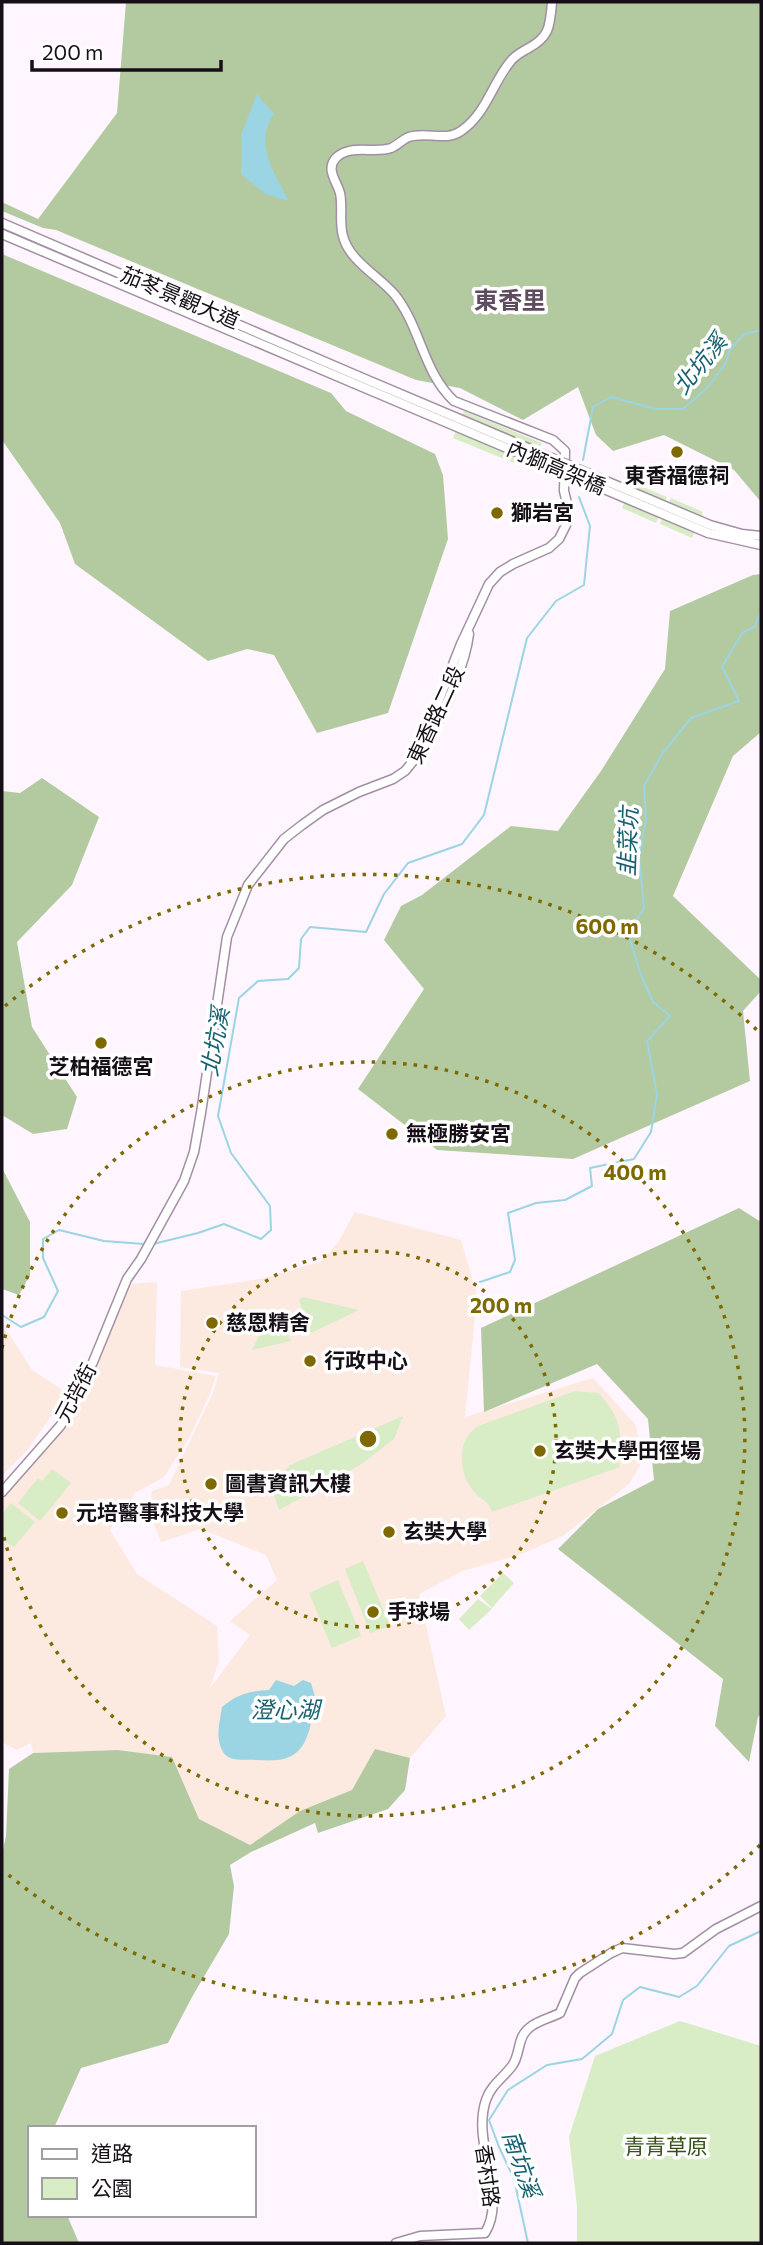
<svg xmlns="http://www.w3.org/2000/svg" width="763" height="2245" viewBox="0 0 763 2245" font-family="Commissioner,'Noto Sans TC',sans-serif">
	<style>
		.education { fill: #fceae0 }
		.green { fill: #d8ecc6 }
		.forest { fill: #b3caa0 }
		.water { fill: #9bd4e2 }
		.lines { fill: none; stroke-linecap: round; stroke-linejoin: round }
		.stream { stroke: #9bd4e2; stroke-width: 2 }
		.minor-casing { stroke: #a38fa4; stroke-width: 11 }
		.minor { stroke: #fff; stroke-width: 8 }
		.minor-bridge-casing { stroke: #a38fa4; stroke-width: 11; stroke-linecap: butt }
		.minor-bridge { stroke: #fff; stroke-width: 8 }
		.ring { fill: none; stroke: #7e6800; stroke-width: 3.5; stroke-dasharray: 3.5 7 }
		.poi-dot { fill: #7e6800; stroke: #fff; stroke-width: 2.5 }
		.labels { text-anchor: middle; stroke-width: 7; stroke-linejoin: round; paint-order: stroke }
		.street-label { font-size: 21px; fill: #160f17; stroke: #fff }
		.poi-label { font-size: 21px; font-weight: bold; fill: #160f17; stroke: #fff; text-anchor: start }
		.park-label { font-size: 21px; fill: #365115; stroke: #fff }
		.water-label { font-size: 23px; font-style: italic; fill: #156170; stroke: #fff }
		.quarter-label { font-size: 24px; font-weight: bold; fill: #5f4c60; stroke: #fff }
		.centre { fill: #7e6800; stroke: #fff; stroke-width: 3.5 }
		.ring-label { font-size: 21px; text-anchor: middle; font-weight: bold; fill: #7e6800; stroke: #fff; stroke-width: 7; stroke-linejoin: round; paint-order: stroke }
	</style>
	<rect width="100%" height="100%" fill="#fef5fe"/>
	<g class="education">
		<polygon points="355,1212 461,1240 477,1295 465,1417 593,1378 636,1425 642,1462 629,1484 563,1536 519,1555 463,1571 419,1594 446,1716 410,1758 375,1749 352,1790 300,1811 250,1845 199,1819 172,1757 118,1750 33,1753 31,1743 17,1750 2,1742 2,1497 59,1432 127,1284 157,1282 155,1365 216,1376 209,1396 189,1438 164,1477 135,1493 110,1530 137,1574 217,1626 219,1661 210,1688 250,1635 230,1621 277,1580 266,1555 201,1529 161,1542 149,1511 152,1491 169,1485 213,1393 219,1373 180,1367 181,1291 261,1279 322,1261 339,1241"/>
		<polygon points="2,1323 32,1370 67,1393 28,1449 2,1476"/>
	</g>
	<g class="green">
		<polygon points="464,411 542,443 531,470 453,438"/>
		<polygon points="633,483 667,497 656,523 622,508"/>
		<polygon points="671,498 703,512 692,538 660,524"/>
		<polygon points="303,1297 359,1310 311,1333 299,1300"/>
		<polygon points="275,1311 291,1341 252,1350 269,1315"/>
		<path d="M575,1391l23,2c14,13 24,31 22,51 -1,10 -4,13 0,23l-128,45c-3,-11 -11,-12 -18,-20 -16,-19 -18,-52 4,-66z"/>
		<polygon points="403,1416 394,1439 360,1465 279,1510 271,1487 290,1465"/>
		<polygon points="52,1469 71,1483 40,1521 18,1503 38,1478 42,1481"/>
		<polygon points="11,1503 35,1522 14,1547 2,1540 2,1514"/>
		<polygon points="363,1561 390,1626 370,1633 345,1569"/>
		<polygon points="503,1573 514,1583 492,1608 480,1596"/>
		<polygon points="338,1580 361,1636 332,1648 309,1593"/>
		<polygon points="478,1599 492,1609 469,1630 459,1619"/>
		<polygon points="680,2021 761,2046 761,2243 577,2243 577,2206 569,2137 595,2056"/>
	</g>
	<g class="forest">
		<polygon points="126,2 761,2 761,502 734,470 664,435 613,451 596,435 578,387 523,420 460,388 416,380 56,230 43,228 2,211 2,202 38,219 117,113"/>
		<polygon points="2,254 331,393 346,411 435,454 443,475 448,539 388,713 317,733 274,655 247,649 208,661 75,564 60,523 2,440"/>
		<polygon points="761,574 761,732 733,756 673,896 761,980 761,991 743,1011 750,1081 573,1159 437,1150 358,1089 424,989 384,940 401,906 422,895 511,826 558,831 601,771 665,669 670,611 753,575"/>
		<polygon points="42,778 99,817 72,885 17,942 32,1027 77,1097 67,1129 33,1134 2,1115 2,791 20,793"/>
		<polygon points="2,1168 30,1222 30,1275 19,1295 2,1289"/>
		<polygon points="739,1208 761,1222 761,1714 758,1717 749,1762 715,1726 723,1679 558,1549 598,1509 654,1480 648,1419 597,1364 484,1412 481,1328"/>
		<polygon points="375,1749 410,1758 405,1790 388,1809 318,1833 315,1823 251,1852 230,1865 234,1886 229,1934 192,1997 168,2043 81,2068 54,2128 30,2128 30,2215 67,2215 79,2243 2,2243 2,1855 6,1836 9,1769 33,1753 118,1750 172,1757 199,1819 250,1845 300,1811 352,1790"/>
	</g>
	<g class="water">
		<path d="M257,94l17,20c-21,30 1,59 15,87l-24,-7 -24,-20v-39z"/>
		<path d="M276,1680l18,6 9,-6 8,3 5,17 -6,13c2,11 0,16 -4,26 -10,23 -29,22 -50,21 -13,-1 -28,3 -34,-10 -7,-14 -2,-29 0,-43 15,-13 27,-16 47,-17z"/>
	</g>
	<g class="lines">
		<g class="stream">
			<polyline points="583,460 593,407 611,397 656,409 683,409 707,388 726,363 729,351 744,334 761,330"/>
			<polyline points="153,1244 198,1233 224,1224 261,1239 271,1230 270,1206 231,1153 218,1116 239,998 258,981 288,979 299,968 301,939 310,927 366,932 384,894 408,863 462,844 484,815 527,638 556,601 584,585 590,526 579,497"/>
			<polyline points="480,1282 510,1272 515,1260 508,1213 536,1203 565,1200 592,1186 590,1168 634,1159 651,1132 657,1094 647,1041 670,1016 653,1002 641,975 628,934 644,908 639,857 646,820 644,786 662,754 691,718 739,701 722,667 742,633 754,627 761,612"/>
			<polyline points="2,1315 21,1327 44,1317 58,1291 43,1258 43,1239 59,1230 104,1241 144,1244"/>
			<polyline points="528,2243 514,2179 499,2147 489,2120 508,2090 547,2065 582,2059 612,2034 623,2000 640,1987 679,1997 697,1986 729,1946 761,1931"/>
		</g>
		<defs>
			<g id="minor">
				<polyline points="2,223 358,376"/>
				<polyline points="2,234 353,383"/>
				<path d="M425,749c15,-32 40,-80 44,-115"/>
				<path d="M2,1492l59,-67 32,-63 34,-83 14,-20 43,-78 10,-29 7,-39 26,-176 21,-52 36,-46 18,-14 21,-15 36,-18 34,-13 12,-8 9,-11 6,-12 41,-104 28,-60 11,-12 13,-8 36,-16 10,-9 7,-14 2,-18 -4,-16 1,-40 -12,-11 -99,-39c-31,-29 -33,-73 -59,-106 -16,-19 -46,-34 -52,-59 -4,-14 0,-29 -3,-43 -3,-11 -14,-23 -5,-34 14,-16 39,-5 56,-11 7,-3 12,-9 18,-11 17,-6 37,5 52,-6 25,-17 31,-47 49,-69 4,-6 10,-9 17,-13 23,-12 23,-23 25,-47"/>
				<path d="M396,2243l24,-7 65,-3c23,-37 -14,-90 1,-133 5,-15 17,-22 26,-34 6,-8 6,-18 9,-26 5,-17 25,-20 39,-27l15,-35 5,-5 31,-20 11,-5 52,6 9,-1 33,-24 45,-23"/>
			</g>
		</defs>
		<use href="#minor" class="minor-casing"/>
		<use href="#minor" class="minor"/>
		<defs>
			<g id="minor-bridge">
				<polyline points="358,376 710,525 742,534 761,536"/>
				<polyline points="353,383 708,533 761,545"/>
			</g>
		</defs>
		<use href="#minor-bridge" class="minor-bridge-casing"/>
		<use href="#minor-bridge" class="minor-bridge"/>
	</g>
	<g class="ring">
		<circle cx="368" cy="1439" r="188"/>
		<path d="M2 1348A377 377 0 1 1 2 1530"/>
		<path d="M760 1845A565 565 0 0 1 5 1872M5 1006A565 565 0 0 1 760 1033"/>
	</g>
	<g class="poi-dot">
		<circle cx="677" cy="452" r="7"/>
		<circle cx="497" cy="513" r="7"/>
		<circle cx="101" cy="1043" r="7"/>
		<circle cx="392" cy="1134" r="7"/>
		<circle cx="212" cy="1323" r="7"/>
		<circle cx="310" cy="1361" r="7"/>
		<circle cx="540" cy="1451" r="7"/>
		<circle cx="211" cy="1484" r="7"/>
		<circle cx="62" cy="1513" r="7"/>
		<circle cx="389" cy="1532" r="7"/>
		<circle cx="373" cy="1612" r="7"/>
	</g>
	<g class="labels">
		<g class="street-label">
			<text transform="translate(180 298) rotate(23)" y="7">茄苳景觀大道</text>
			<text transform="translate(556 468) rotate(23)" y="7">內獅高架橋</text>
			<text transform="translate(436 715) rotate(-65)" y="7">東香路二段</text>
			<text transform="translate(76 1393) rotate(-62)" y="7">元培街</text>
			<text transform="translate(487 2176) rotate(82)" y="7">香村路</text>
		</g>
		<g class="poi-label">
			<text x="677" y="483" text-anchor="middle">東香福德祠</text>
			<text x="511" y="520">獅岩宮</text>
			<text x="101" y="1074" text-anchor="middle">芝柏福德宮</text>
			<text x="406" y="1141">無極勝安宮</text>
			<text x="226" y="1330">慈恩精舍</text>
			<text x="324" y="1368">行政中心</text>
			<text x="554" y="1458">玄奘大學田徑場</text>
			<text x="225" y="1491">圖書資訊大樓</text>
			<text x="76" y="1520">元培醫事科技大學</text>
			<text x="403" y="1539">玄奘大學</text>
			<text x="387" y="1619">手球場</text>
		</g>
		<g class="park-label">
			<text x="666" y="2154">青青草原</text>
		</g>
		<g class="water-label">
			<text transform="translate(700 364) rotate(-51)" y="8">北坑溪</text>
			<text transform="translate(628 842) rotate(-88)" y="8">韭菜坑</text>
			<text transform="translate(215 1042) rotate(-80)" y="8">北坑溪</text>
			<text x="285" y="1718">澄心湖</text>
			<text transform="translate(521 2164) rotate(71)" y="8">南坑溪</text>
		</g>
		<g class="quarter-label">
			<text x="510" y="309">東香里</text>
		</g>
	</g>
	<circle cx="368" cy="1439" r="10" class="centre"/>
	<g class="ring-label">
		<text x="607" y="934">600 m</text>
		<text x="635" y="1180">400 m</text>
		<text x="501" y="1313">200 m</text>
	</g>
	<rect width="763" height="2245" fill="none" stroke="#160f17" stroke-width="7"/>
	<rect x="28" y="2126" width="228" height="91" fill="#ffffff" stroke="#a29fa2" stroke-width="2"/>
	<rect x="42" y="2149" width="35" height="10" fill="#ffffff" stroke="#a29fa2" stroke-width="2"/>
	<text x="91" y="2161" font-size="21" fill="#160f17">道路</text>
	<rect x="42" y="2178" width="35" height="21" fill="#d8ecc6" stroke="#a29fa2" stroke-width="2"/>
	<text x="91" y="2196" font-size="21" fill="#160f17">公園</text>
	<path d="M32 60v10h189v-10" fill="none" stroke="#160f17" stroke-width="3.5"/>
	<text x="42" y="60" font-size="21" fill="#160f17" stroke="#ffffff" stroke-width="5" paint-order="stroke">200 m</text>
</svg>
